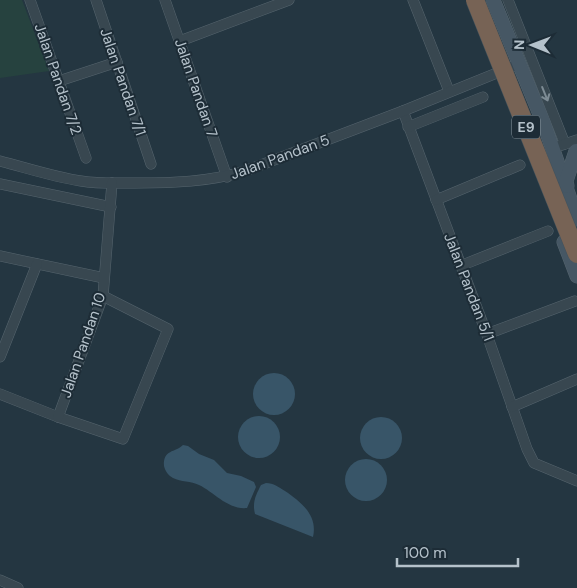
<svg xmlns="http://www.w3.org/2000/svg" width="577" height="588" viewBox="0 0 577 588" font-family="'DM Sans',sans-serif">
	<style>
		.green { fill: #26423f }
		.water { fill: #385568 }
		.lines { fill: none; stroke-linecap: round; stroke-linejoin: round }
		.street-casing { stroke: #56656e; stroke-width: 11 }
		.secondary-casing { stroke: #56656e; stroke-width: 15 }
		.street { stroke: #384750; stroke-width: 10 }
		.secondary { stroke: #465764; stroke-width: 14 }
		.highway-bridge-casing { stroke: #43525b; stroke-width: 19; stroke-linecap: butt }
		.highway-bridge { stroke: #776355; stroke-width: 18 }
		.oneway { stroke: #7d8b94 }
		.labels { text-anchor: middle; stroke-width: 4; stroke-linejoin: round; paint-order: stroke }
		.shield { fill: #1d2c36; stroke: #87959e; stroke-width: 1 }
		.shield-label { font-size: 14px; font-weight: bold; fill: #b5c2cb }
		.street-label { font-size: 15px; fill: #b5c2cb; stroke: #1d2c36 }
	</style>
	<rect width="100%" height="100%" fill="#243641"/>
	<polygon class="green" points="0,0 22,0 49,71 0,78"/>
	<g class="water">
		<circle cx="274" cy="394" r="21"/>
		<circle cx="259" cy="437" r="21"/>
		<circle cx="381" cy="438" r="21"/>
		<path d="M183,445l5,1 11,8 15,6 13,13 14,3 13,6 2,5 -9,21c-19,2 -33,-16 -48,-23 -8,-4 -18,-3 -26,-7 -4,-2 -8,-7 -9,-12 -1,-17 11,-13 19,-21z"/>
		<circle cx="366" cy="480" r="21"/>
		<path d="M266,483c8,0 12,4 19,8 16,11 33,24 28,46l-58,-23c-3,-12 1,-19 6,-29z"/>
	</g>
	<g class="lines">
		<defs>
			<g id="street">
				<polyline points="30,0 86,158"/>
				<polyline points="96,0 151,164"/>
				<polyline points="165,0 227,177"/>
				<polyline points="413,0 449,91"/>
				<polyline points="508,0 565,144"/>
				<polyline points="180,41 289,0"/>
				<polyline points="59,81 117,62"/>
				<polyline points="403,111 486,332 527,449 534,463 577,481"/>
				<polyline points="408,127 483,97"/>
				<polyline points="559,146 577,140"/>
				<path d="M0,161c27,7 54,16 81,20 18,3 36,2 54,2 37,0 74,-1 110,-12l158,-60 116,-47"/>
				<polyline points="0,184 111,207"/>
				<polyline points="436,200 520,165"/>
				<polyline points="0,256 104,278"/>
				<polyline points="460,266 548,231"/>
				<polyline points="487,334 575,301"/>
				<polyline points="0,357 37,264"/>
				<polyline points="0,394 58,417 123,439 168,329 103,296"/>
				<polyline points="512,407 577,379"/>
				<polyline points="58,417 103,296 112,183"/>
				<polyline points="0,580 18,588"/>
			</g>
			<g id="secondary">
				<polyline points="493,0 544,124 577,219"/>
				<polyline points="567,186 566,181 576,151"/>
				<polyline points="564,242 577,276"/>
			</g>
		</defs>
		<use href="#street" class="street-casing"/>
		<use href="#secondary" class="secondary-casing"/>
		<use href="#street" class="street"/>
		<use href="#secondary" class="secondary"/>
		<defs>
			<polyline id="highway-bridge" points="475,0 577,254"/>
		</defs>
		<use href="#highway-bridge" class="highway-bridge-casing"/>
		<use href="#highway-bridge" class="highway-bridge"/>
	</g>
	<defs><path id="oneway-shaft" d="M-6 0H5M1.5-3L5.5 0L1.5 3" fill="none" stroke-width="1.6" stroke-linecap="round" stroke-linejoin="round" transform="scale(1.25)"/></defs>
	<use class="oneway" href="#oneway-shaft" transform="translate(545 94) rotate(68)"/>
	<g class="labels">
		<rect class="shield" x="512" y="115.5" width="28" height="23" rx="4"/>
		<g class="shield-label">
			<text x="526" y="132">E9</text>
		</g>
		<g class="street-label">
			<text transform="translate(58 79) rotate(71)" y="5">Jalan Pandan 7/2</text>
			<text transform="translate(123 82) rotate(71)" y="5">Jalan Pandan 7/1</text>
			<text transform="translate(196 88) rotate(71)" y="5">Jalan Pandan 7</text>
			<text transform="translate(280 157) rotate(-20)" y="5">Jalan Pandan 5</text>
			<text transform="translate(469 287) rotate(69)" y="5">Jalan Pandan 5/1</text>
			<text transform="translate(83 345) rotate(-71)" y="5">Jalan Pandan 10</text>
		</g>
	</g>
	<g transform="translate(532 45) rotate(271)" stroke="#1d2c36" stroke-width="4" paint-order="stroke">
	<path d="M0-4L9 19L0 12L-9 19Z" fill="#b5c2cb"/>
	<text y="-8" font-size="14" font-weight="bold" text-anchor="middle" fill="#b5c2cb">N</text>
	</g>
	<path d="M397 558v8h121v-8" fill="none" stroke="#b5c2cb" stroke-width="2.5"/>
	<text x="404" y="558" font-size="15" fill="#b5c2cb" stroke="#1d2c36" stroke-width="4" paint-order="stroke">100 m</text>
</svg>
